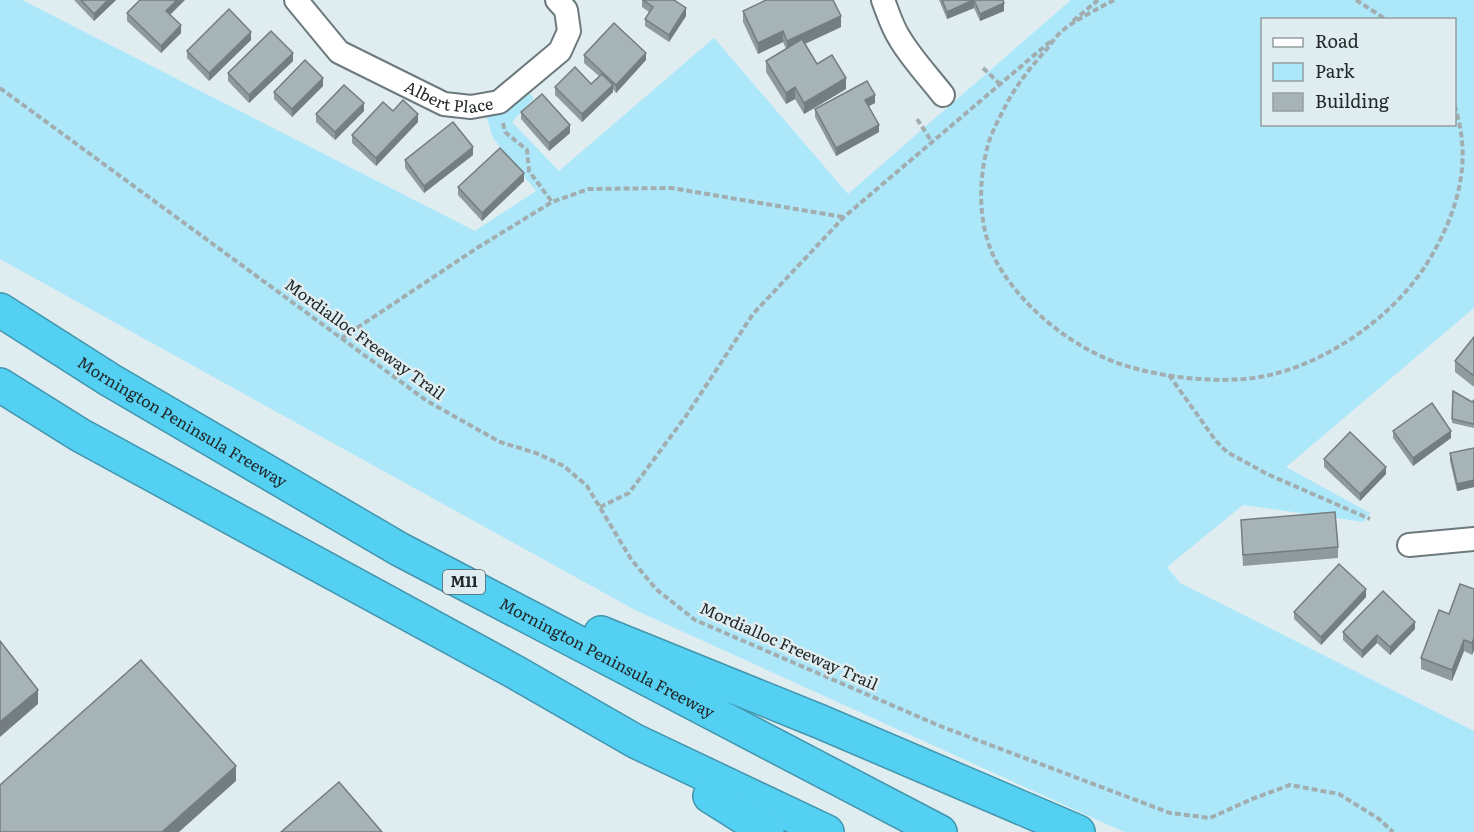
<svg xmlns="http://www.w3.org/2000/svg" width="1474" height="832" viewBox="0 0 1474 832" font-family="Literata,serif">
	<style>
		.green { fill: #ace8fa; fill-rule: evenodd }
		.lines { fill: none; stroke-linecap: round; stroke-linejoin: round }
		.street-casing { stroke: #6c797d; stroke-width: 26 }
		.highway-casing { stroke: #4295ac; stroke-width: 36 }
		.path { stroke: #a2adb0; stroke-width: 4; stroke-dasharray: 6 3; stroke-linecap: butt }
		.street { stroke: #fff; stroke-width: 22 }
		.highway { stroke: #54d0f3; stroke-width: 33 }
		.wall { fill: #8f9a9d }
		.shaded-wall { fill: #747d80 }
		.building { fill: #a6b3b7; stroke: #747d80; stroke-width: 1.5 }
		.labels { text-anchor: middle; stroke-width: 5; stroke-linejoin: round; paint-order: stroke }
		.shield { fill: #dfedf1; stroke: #5b6264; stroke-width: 1.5 }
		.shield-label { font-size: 15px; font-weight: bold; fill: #222728 }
		.street-label { font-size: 16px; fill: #222728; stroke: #dfedf1 }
	</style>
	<rect width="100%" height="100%" fill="#dfedf1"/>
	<path class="green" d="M0,0h22l453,231 61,-40 -43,-53 -9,-29 40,-21 10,10 -22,24 47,49 155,-133 134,156 223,-194h403v308l-188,159 84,46 -6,9 -121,-17 -76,62 13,16 294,148v101h-350l-489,-222 -635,-351zM1262,20h192v104h-192z"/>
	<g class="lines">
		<defs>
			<g id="street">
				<path id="s1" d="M296,0l43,52 105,52 27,3 28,-5 61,-51 9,-20 -3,-21 -9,-10"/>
				<path d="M883,0c5,13 9,27 17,39 12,20 29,38 43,56"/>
				<polyline points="1409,545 1474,539"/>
			</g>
			<g id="highway">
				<path id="s2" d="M0,310l110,70 289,169 541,283"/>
				<polyline points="0,385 80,435 515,672 635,741 827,832"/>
				<polyline points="601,633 821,722 1078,832"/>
				<polyline points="710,796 767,832"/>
			</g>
		</defs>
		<use href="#street" class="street-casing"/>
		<use href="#highway" class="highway-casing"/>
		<g class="path">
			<path d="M1114,0c-15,8 -39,20 -52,31 -6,5 -11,13 -16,19 -17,19 -32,38 -43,61 -7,13 -14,27 -17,42 -8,34 -7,76 10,108 24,43 66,78 111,98 42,17 93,23 138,20 69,-6 144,-57 181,-114 31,-50 48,-103 28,-161"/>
			<polyline points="1356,0 1387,20"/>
			<polyline points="1073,21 1098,0"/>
			<polyline points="983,68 1000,84"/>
			<polyline points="0,88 427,401 500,442 536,453 564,466 587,486 631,559 656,589 695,620 940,726 1170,813 1210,818 1252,799 1290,785 1339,794 1379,819 1393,832"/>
			<polyline points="917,119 932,142"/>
			<polyline points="503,123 505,132 527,150 529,171 552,202"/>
			<polyline points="342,338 477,248 552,202 589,189 672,188 843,217"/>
			<polyline points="1169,375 1216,441 1227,452 1267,474 1370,519"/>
			<polyline points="600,507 629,493 686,416 753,314 844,217 1052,40"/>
		</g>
		<use href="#street" class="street"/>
		<use href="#highway" class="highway"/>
	</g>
	<g class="wall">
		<polygon points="74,0 116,0 94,21"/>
		<polygon points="642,0 686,16 669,42 645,26 645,19 649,12 642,7"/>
		<polygon points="939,0 1003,0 1004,11 980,21 974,8 947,19"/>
		<polygon points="743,11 841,27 805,44 817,64 846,89 804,114 795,99 786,104 766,72 766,61 786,49 783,42 758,54 743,22"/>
		<polygon points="127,13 170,15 181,33 161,53 127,21"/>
		<polygon points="251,40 209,81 187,58 187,51"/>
		<polygon points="584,55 646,60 616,93 613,89 613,92 582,122 555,95 555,87 591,84 599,76 584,63"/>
		<polygon points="293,61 249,103 228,81 228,73"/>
		<polygon points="323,86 292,117 274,99 274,92"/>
		<polygon points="875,103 869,106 879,132 836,156 815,117 815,109"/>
		<polygon points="364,111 335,140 316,122 316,114"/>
		<polygon points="393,111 418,122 376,166 352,143 352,135"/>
		<polygon points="521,112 570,133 549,151 521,119"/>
		<polygon points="473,155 424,193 405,168 405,160"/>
		<polygon points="524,181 482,221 458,195 458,187"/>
		<polygon points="1474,337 1474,387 1455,372 1455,361"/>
		<polygon points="1453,391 1472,402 1474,400 1474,428 1452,423"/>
		<polygon points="1393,431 1451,438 1413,466 1393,438"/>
		<polygon points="1474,448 1474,487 1457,491 1450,461 1450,453"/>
		<polygon points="1324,459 1386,474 1360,501 1324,467"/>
		<polygon points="1241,520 1338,547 1338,558 1243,566"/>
		<polygon points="1474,589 1474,650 1472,655 1464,651 1452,681 1421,669 1421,658 1449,614"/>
		<polygon points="1366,597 1321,645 1294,619 1294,612"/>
		<polygon points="1415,629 1390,655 1377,643 1362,658 1343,640 1343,632"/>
	</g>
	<g class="shaded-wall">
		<polygon points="108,0 116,0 94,21 94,14"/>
		<polygon points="177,0 185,0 166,19 166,11"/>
		<polygon points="974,0 974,8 947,19 947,12"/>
		<polygon points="1004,3 1004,11 980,21 980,14"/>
		<polygon points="686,8 686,16 669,42 669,35"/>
		<polygon points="841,16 841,27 787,52 787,41"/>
		<polygon points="181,25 181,33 161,53 161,46"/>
		<polygon points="783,31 783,42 758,54 758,43"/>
		<polygon points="251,32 251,40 209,81 209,73"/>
		<polygon points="293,53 293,61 249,103 249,95"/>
		<polygon points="646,53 646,60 616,93 616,85"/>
		<polygon points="323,78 323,86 292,117 292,109"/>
		<polygon points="846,78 846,89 804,114 804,103"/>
		<polygon points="613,85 613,92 582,122 582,114"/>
		<polygon points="795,87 795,99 786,104 786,93"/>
		<polygon points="875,95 875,103 865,108 865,100"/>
		<polygon points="364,103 364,111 335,140 335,132"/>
		<polygon points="418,114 418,122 376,166 376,158"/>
		<polygon points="570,125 570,133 549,151 549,143"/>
		<polygon points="879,125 879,132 836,156 836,148"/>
		<polygon points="473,147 473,155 424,193 424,186"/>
		<polygon points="524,173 524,181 482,221 482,213"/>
		<polygon points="1451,431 1451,438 1413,466 1413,458"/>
		<polygon points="1386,467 1386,474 1360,501 1360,494"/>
		<polygon points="1474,480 1474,487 1457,491 1457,484"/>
		<polygon points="1366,589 1366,597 1321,645 1321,637"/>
		<polygon points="1415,622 1415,629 1390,655 1390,647"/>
		<polygon points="1377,635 1377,643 1362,658 1362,651"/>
		<polygon points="1474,638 1474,650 1472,655 1472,643"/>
		<polygon points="1464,640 1464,651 1452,681 1452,670"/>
		<polygon points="38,690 38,704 0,737 0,722"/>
		<polygon points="236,766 236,781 179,832 162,832"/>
	</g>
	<g class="building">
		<polygon points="81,0 108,0 94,14"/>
		<polygon points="140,0 177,0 166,11 181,25 161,46 127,13"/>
		<polygon points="643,0 674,0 686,8 669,35 645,19 653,7"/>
		<polygon points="766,0 833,0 841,16 787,41 783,31 758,43 743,11"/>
		<polygon points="942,0 973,0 947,12"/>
		<polygon points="974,0 1003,0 1004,3 980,14"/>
		<polygon points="229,9 251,32 209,73 187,51"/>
		<polygon points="614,23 646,53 616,85 584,55"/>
		<polygon points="271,31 293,53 249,95 228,73"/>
		<polygon points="802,39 817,64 832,55 846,78 804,103 795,87 786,93 766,61"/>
		<polygon points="305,60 323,78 292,109 274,92"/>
		<polygon points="575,67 591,84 602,74 613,85 582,114 555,87"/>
		<polygon points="867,81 875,95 865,100 879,125 836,148 815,109"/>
		<polygon points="344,85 364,103 335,132 316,114"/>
		<polygon points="542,94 570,125 549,143 521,112"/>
		<polygon points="403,100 418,114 376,158 352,135 383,102 393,111"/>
		<polygon points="453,122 473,147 424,186 405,160"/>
		<polygon points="500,148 524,173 482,213 458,187"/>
		<polygon points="1474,337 1474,376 1455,361"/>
		<polygon points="1453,391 1472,402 1474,400 1474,424 1452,419"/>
		<polygon points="1432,403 1451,431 1413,458 1393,431"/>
		<polygon points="1350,432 1386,467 1360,494 1324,459"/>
		<polygon points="1474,448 1474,480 1457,484 1450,453"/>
		<polygon points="1335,512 1338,547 1243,555 1241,520"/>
		<polygon points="1339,564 1366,589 1321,637 1294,612"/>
		<polygon points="1460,584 1474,589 1474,638 1472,643 1464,640 1452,670 1421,658 1439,610 1449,614"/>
		<polygon points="1383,591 1415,622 1390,647 1377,635 1362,651 1343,632"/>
		<polygon points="0,641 38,690 0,722"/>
		<polygon points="141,660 236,766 162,832 0,832 0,785"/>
		<polygon points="339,782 382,832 281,832"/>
	</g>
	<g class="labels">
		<rect class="shield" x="443" y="570" width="42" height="24" rx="4.5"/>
		<g class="shield-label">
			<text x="464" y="587">M11</text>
		</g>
		<g class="street-label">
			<text dy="6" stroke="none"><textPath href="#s1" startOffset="188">Albert Place</textPath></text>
			<text transform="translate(365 339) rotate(36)" y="6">Mordialloc Freeway Trail</text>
			<text dy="6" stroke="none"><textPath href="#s2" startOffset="214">Mornington Peninsula Freeway</textPath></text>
			<text transform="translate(789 646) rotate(24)" y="6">Mordialloc Freeway Trail</text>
			<text dy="6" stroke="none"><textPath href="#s2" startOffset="700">Mornington Peninsula Freeway</textPath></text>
		</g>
	</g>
	<rect x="1261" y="18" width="195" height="108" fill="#dfedf1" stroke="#939ea1" stroke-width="1.5"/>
	<rect x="1273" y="38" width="30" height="9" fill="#ffffff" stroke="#939ea1" stroke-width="1.5"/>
	<text x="1315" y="48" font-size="18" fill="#222728">Road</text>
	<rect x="1273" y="63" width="30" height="18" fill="#ace8fa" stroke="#939ea1" stroke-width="1.5"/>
	<text x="1315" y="78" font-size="18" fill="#222728">Park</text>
	<rect x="1273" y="93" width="30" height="18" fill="#a6b3b7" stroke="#939ea1" stroke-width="1.5"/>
	<text x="1315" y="108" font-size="18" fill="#222728">Building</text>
</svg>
